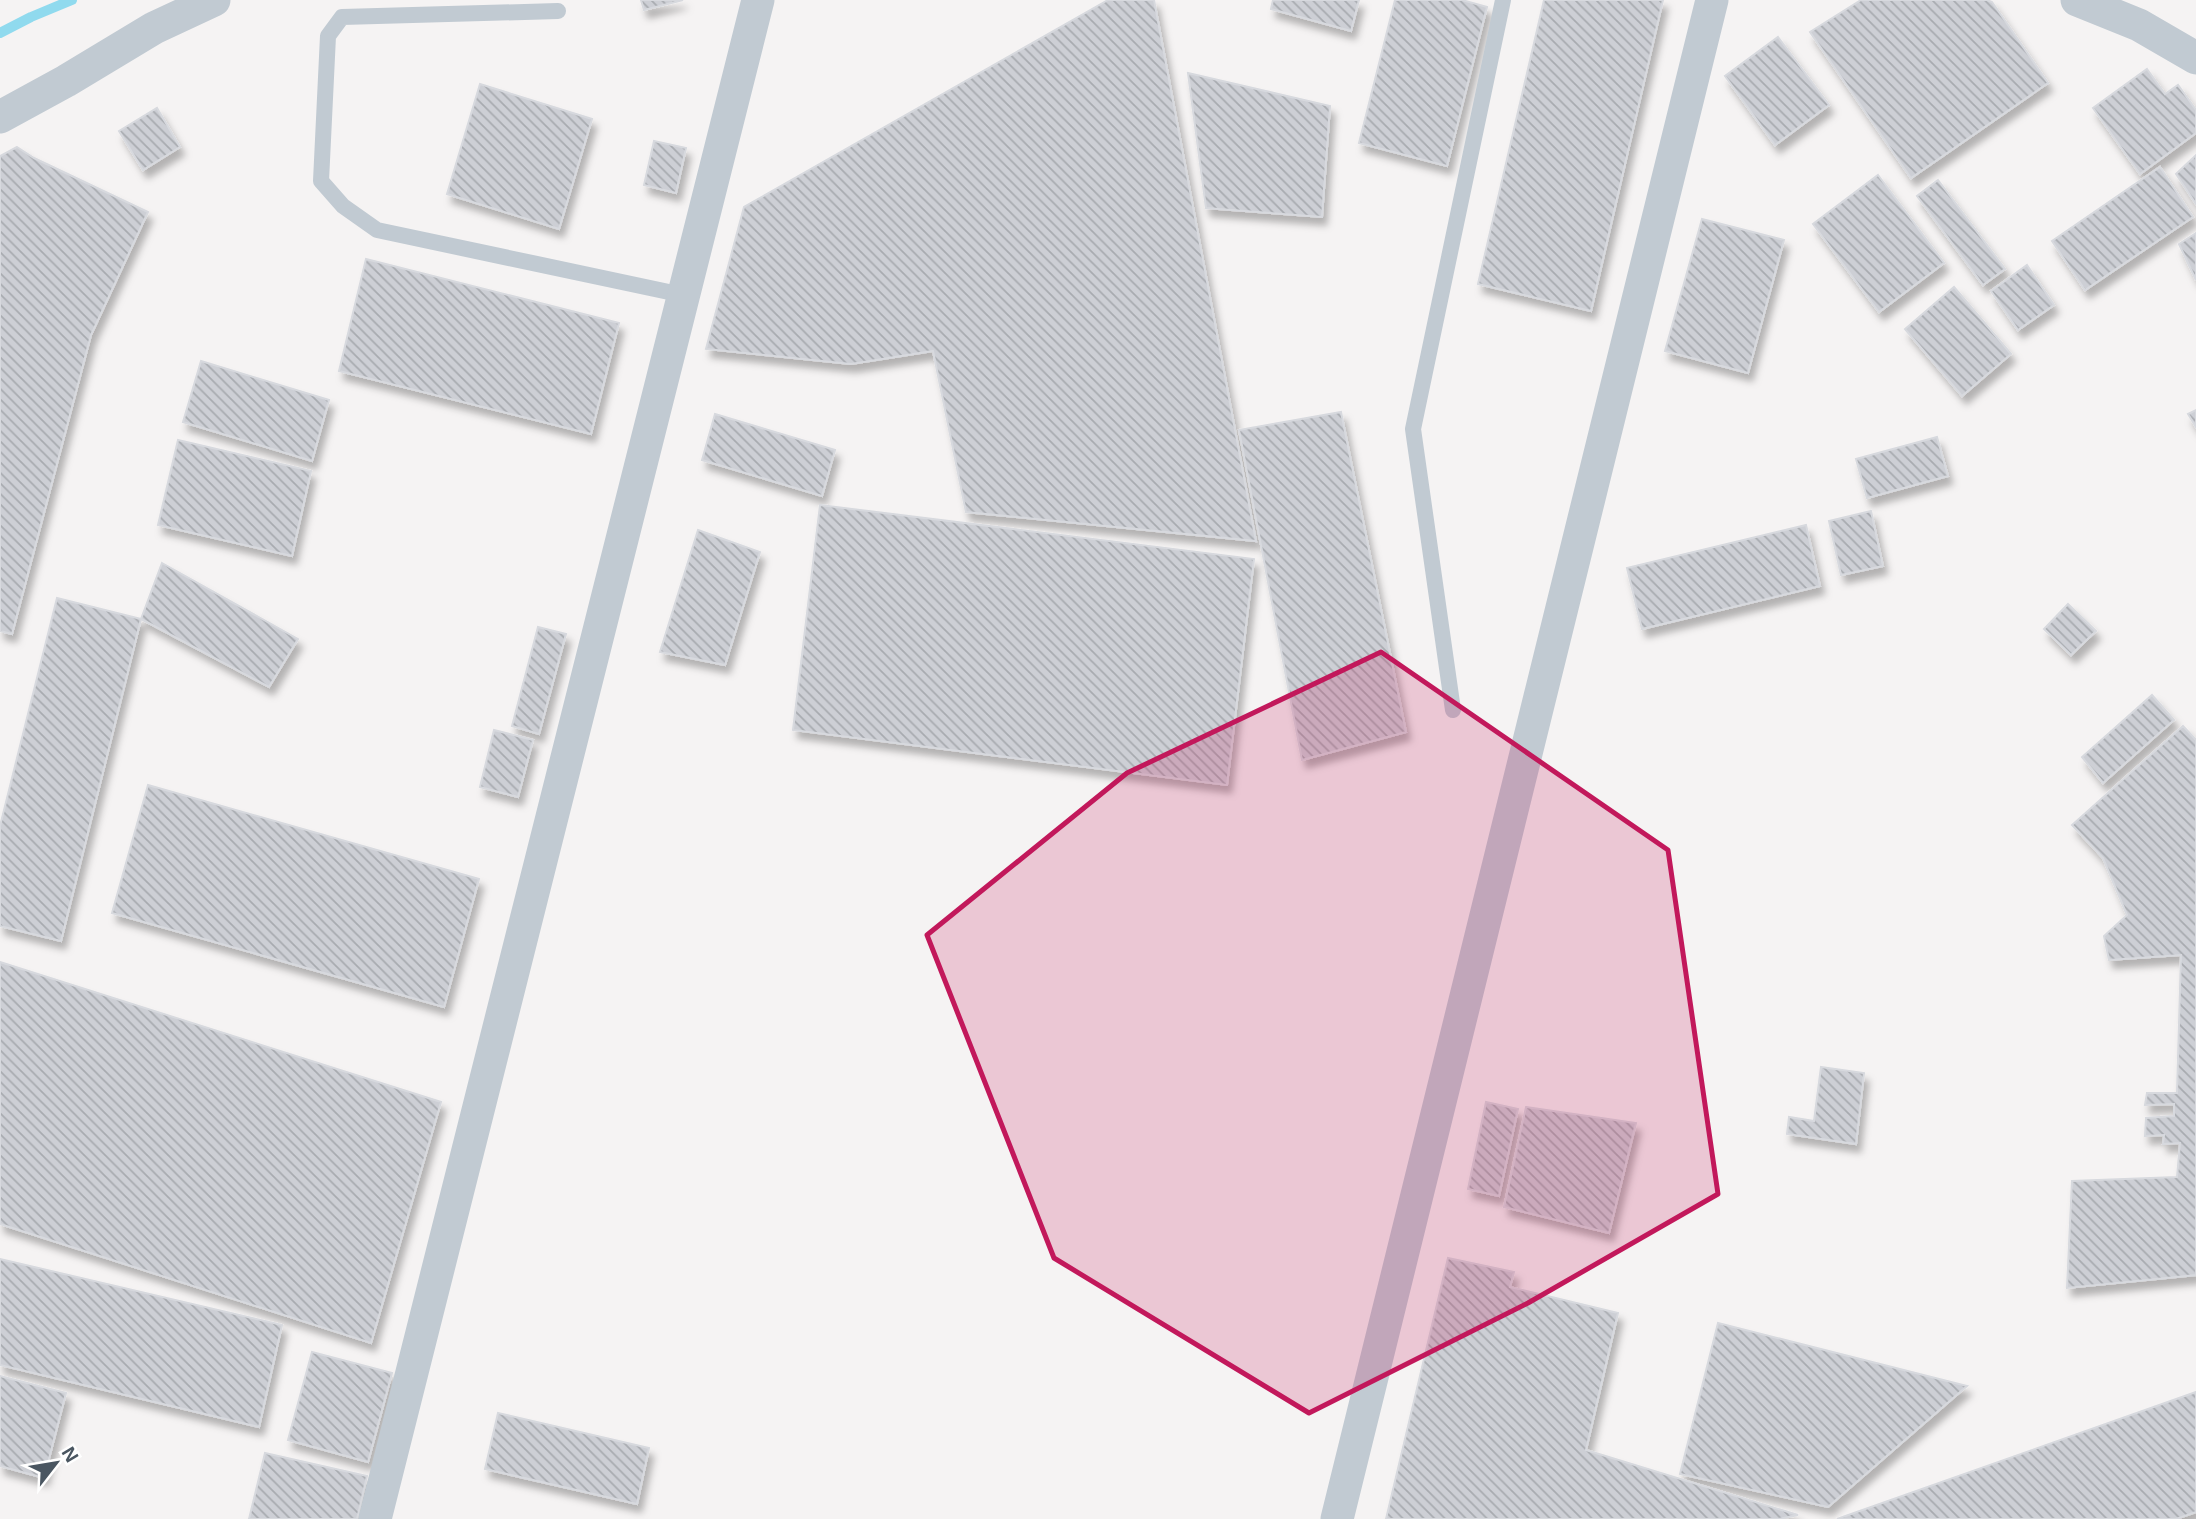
<svg xmlns="http://www.w3.org/2000/svg" width="2196" height="1519" viewBox="0 0 2196 1519" font-family="Helvetica,sans-serif">
	<style>
		.lines { fill: none; stroke-linecap: round; stroke-linejoin: round }
		.stream { stroke: #90daee; stroke-width: 10 }
		.building { fill: url(#building-back-hatch); stroke: #d7d9de; stroke-width: 2; filter: url(#shadow) }
		.service { stroke: #c1cad2; stroke-width: 16 }
		.minor { stroke: #c1cad2; stroke-width: 33 }
		.marked { fill: #c2185b; fill-opacity: 0.2; stroke: #c2185b; stroke-width: 5; stroke-linejoin: round }
	</style>
	<defs>
		<pattern id="building-back-hatch" width="6" height="6" patternUnits="userSpaceOnUse" patternTransform="scale(1.75)"><rect width="6" height="6" fill="#cdcfd5"/><path d="M-1 5l2 2M0 0l6 6M5-1l2 2" fill="none" stroke="#a8abb0"/></pattern>
		<filter id="shadow"><feDropShadow dx="4.5" dy="8" stdDeviation="3.5" flood-color="#0004"/></filter>
	</defs>
	<rect width="100%" height="100%" fill="#f5f3f3"/>
	<g class="lines">
		<polyline class="stream" points="0,33 31,17 72,0"/>
	</g>
	<g class="building">
		<polygon points="641,0 683,0 644,10"/>
		<polygon points="1108,0 1154,0 1256,541 966,512 933,351 851,364 706,349 744,207"/>
		<polygon points="1273,0 1359,0 1351,31 1271,9"/>
		<polygon points="1395,0 1462,0 1487,7 1447,166 1359,143"/>
		<polygon points="1544,0 1663,0 1591,311 1478,284"/>
		<polygon points="1861,0 1987,0 1992,2 2048,83 1911,178 1810,32"/>
		<polygon points="1778,37 1829,105 1775,145 1725,76"/>
		<polygon points="2147,69 2165,94 2178,85 2196,110 2196,133 2140,174 2093,108"/>
		<polygon points="1188,73 1330,106 1322,217 1206,208"/>
		<polygon points="480,84 592,119 559,229 447,194"/>
		<polygon points="157,108 180,147 143,170 119,131"/>
		<polygon points="654,141 686,148 676,193 644,185"/>
		<polygon points="17,147 34,158 148,212 91,335 12,634 0,631 0,156"/>
		<polygon points="2196,155 2196,204 2176,174"/>
		<polygon points="2160,167 2193,217 2085,290 2052,241"/>
		<polygon points="1878,175 1944,263 1879,312 1813,224"/>
		<polygon points="1938,180 2005,269 1983,285 1917,196"/>
		<polygon points="1702,219 1784,240 1748,373 1665,351"/>
		<polygon points="2196,233 2196,280 2179,244"/>
		<polygon points="366,259 619,323 591,434 339,371"/>
		<polygon points="2027,265 2054,305 2018,330 1991,291"/>
		<polygon points="1954,287 2011,354 1962,396 1905,329"/>
		<polygon points="201,361 329,400 312,461 183,422"/>
		<polygon points="2196,410 2196,427 2188,414"/>
		<polygon points="1341,412 1406,732 1302,760 1239,430"/>
		<polygon points="715,414 835,450 822,496 702,460"/>
		<polygon points="1937,437 1948,476 1867,498 1856,459"/>
		<polygon points="178,440 311,471 292,556 158,525"/>
		<polygon points="820,505 1254,559 1227,785 793,730"/>
		<polygon points="1871,511 1883,566 1841,575 1829,521"/>
		<polygon points="1806,525 1820,586 1642,629 1627,568"/>
		<polygon points="698,530 760,552 725,665 660,652"/>
		<polygon points="162,563 298,639 269,687 141,619"/>
		<polygon points="57,598 141,619 61,941 0,926 0,826"/>
		<polygon points="2068,604 2096,631 2071,655 2044,629"/>
		<polygon points="538,627 566,634 539,734 512,726"/>
		<polygon points="2152,695 2174,720 2103,783 2082,757"/>
		<polygon points="2183,726 2196,740 2196,1275 2067,1288 2072,1181 2177,1177 2180,1143 2163,1144 2164,1135 2145,1136 2146,1118 2174,1116 2174,1104 2145,1105 2147,1093 2177,1093 2181,955 2109,960 2104,936 2127,915 2103,858 2072,825"/>
		<polygon points="494,730 533,740 518,797 480,787"/>
		<polygon points="148,785 479,879 444,1007 112,913"/>
		<polygon points="0,962 441,1102 371,1343 0,1224"/>
		<polygon points="1821,1067 1864,1073 1856,1144 1787,1134 1789,1117 1814,1121"/>
		<polygon points="1486,1102 1518,1109 1499,1196 1468,1189"/>
		<polygon points="1526,1107 1636,1123 1609,1233 1504,1207"/>
		<polygon points="1448,1258 1514,1272 1510,1287 1618,1313 1586,1450 1798,1515 1779,1519 1386,1519"/>
		<polygon points="0,1259 282,1325 259,1427 0,1365"/>
		<polygon points="1718,1323 1967,1386 1828,1507 1680,1474"/>
		<polygon points="312,1352 392,1373 368,1462 288,1440"/>
		<polygon points="0,1376 66,1393 44,1478 0,1466"/>
		<polygon points="2196,1392 2196,1512 2176,1519 1837,1519"/>
		<polygon points="498,1413 649,1448 637,1504 485,1469"/>
		<polygon points="265,1453 367,1476 357,1519 249,1519"/>
	</g>
	<g class="lines">
		<g class="service">
			<polyline points="558,11 342,17 328,36 321,181 343,206 377,230 683,295"/>
			<polyline points="1453,710 1413,429 1503,0"/>
		</g>
		<g class="minor">
			<polyline points="2077,0 2139,25 2196,58"/>
			<polyline points="0,117 66,81 154,28 214,0"/>
			<polyline points="375,1519 758,0"/>
			<polyline points="1337,1519 1712,0"/>
		</g>
	</g>
	<path class="marked" d="M1381,652l287,198 50,344 -190,109 -219,110 -255,-155 -127,-323 200,-162z"/>
	<g transform="translate(56 1463) rotate(59)" stroke="#ffffff" stroke-width="5" paint-order="stroke">
	<path d="M0-5L12 26L0 18L-12 26Z" fill="#4a5661"/>
	<text y="-10" font-size="19" font-weight="bold" text-anchor="middle" fill="#4a5661">N</text>
	</g>
</svg>
